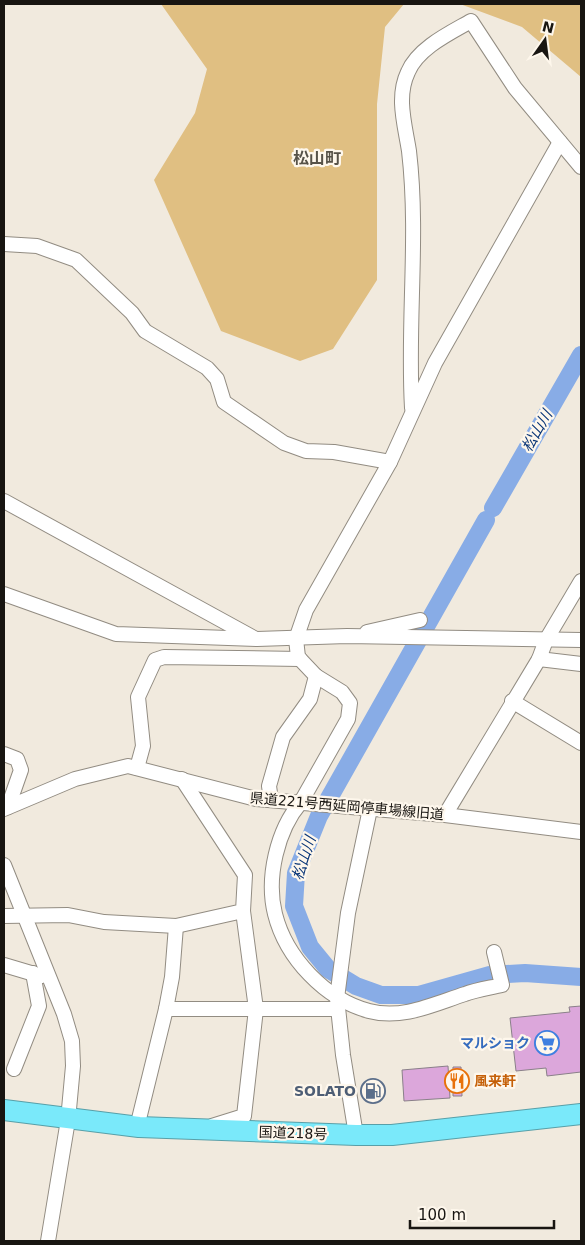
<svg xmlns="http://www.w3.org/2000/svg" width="585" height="1245" viewBox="0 0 585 1245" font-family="'DejaVu Sans','Noto Sans JP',sans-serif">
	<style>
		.green { fill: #e0bf82 }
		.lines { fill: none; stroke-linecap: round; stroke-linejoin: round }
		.river { stroke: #88ace6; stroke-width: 18 }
		.building { fill: #dca7db; stroke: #8a8089 }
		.minor-casing { stroke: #928c82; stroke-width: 16 }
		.highway-casing { stroke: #589fa8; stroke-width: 22 }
		.minor { stroke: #fff; stroke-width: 14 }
		.highway { stroke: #7ae9fa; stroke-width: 20 }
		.labels { text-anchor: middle; stroke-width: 4.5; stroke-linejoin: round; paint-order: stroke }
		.street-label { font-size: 14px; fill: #181511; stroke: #fef7ec }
		.shop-label { font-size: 14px; font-weight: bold; fill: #366cbe; stroke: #fef7ec; text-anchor: end }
		.food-label { font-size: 14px; font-weight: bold; fill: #c56008; stroke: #fef7ec; text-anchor: start }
		.service-label { font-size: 14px; font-weight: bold; fill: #4e5e75; stroke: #fef7ec; text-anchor: end }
		.water-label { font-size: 15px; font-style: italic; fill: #093577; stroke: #fef7ec }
		.quarter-label { font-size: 16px; font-weight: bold; fill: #575248; stroke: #fef7ec }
	</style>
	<rect width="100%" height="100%" fill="#f1eade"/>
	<g class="green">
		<polygon points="161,4 404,4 385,27 377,104 377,280 333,349 300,361 221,331 154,180 195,113 207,69"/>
		<polygon points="460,4 581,4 581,77 522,27"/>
	</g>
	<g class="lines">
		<g class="river">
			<polyline points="493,508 581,355"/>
			<polyline points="486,520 319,816 296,873 294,906 310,947 328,969 356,986 381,995 419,995 490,975 525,973 581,977"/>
		</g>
	</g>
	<g class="building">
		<polygon points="581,1006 581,1072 547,1076 546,1068 516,1071 510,1018 570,1012 569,1007"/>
		<polygon points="448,1066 450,1098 404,1101 402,1070"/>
		<polygon points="453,1067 461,1067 462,1096 453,1096"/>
	</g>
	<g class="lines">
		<defs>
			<g id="minor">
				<polyline points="4,244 37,246 76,260 132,313 145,331 207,368 217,379 224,402 284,443 306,451 334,452 390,462"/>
				<path d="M412,408c-5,-86 7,-172 -3,-257 -4,-26 -13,-54 -1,-79 10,-24 42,-39 63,-51l44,67 66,79"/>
				<polyline points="4,501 254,638"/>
				<polyline points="4,594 116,634 257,639 347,636 581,640"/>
				<polyline points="367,632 420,620"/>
				<polyline points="539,659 581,664"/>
				<path d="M316,676l26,16 8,11 -2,16 -47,83c-24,28 -35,76 -26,112 11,44 50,85 94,97 33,9 65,-7 96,-17 11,-4 24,-6 37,-9l-8,-33"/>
				<polyline points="512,701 581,743"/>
				<polyline points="4,754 17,759 21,770 8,807"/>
				<polyline points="137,768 143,746 138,697 155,660 164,657 300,659"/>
				<polyline points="271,800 269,786 283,737 310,699 316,676 298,657 296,639 306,610 390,462 435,363 560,142"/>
				<polyline points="4,809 75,779 128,766 256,799 445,815 581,832"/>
				<polyline points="445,815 539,659 546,640 581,581"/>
				<polyline points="4,865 64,1014 72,1041 73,1066 68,1120 48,1241"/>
				<polyline points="4,916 68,915 104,922 176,926 243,911 245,875 182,779"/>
				<polyline points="4,965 41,976"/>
				<polyline points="166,1009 338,1009"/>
				<polyline points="14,1069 39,1006 33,973"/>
				<polyline points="212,1126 244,1116 256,1009 243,911"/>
				<polyline points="139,1127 138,1123 166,1009 172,977 176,926"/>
				<polyline points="356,1135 343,1055 337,998 348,913 370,809"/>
			</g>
			<polyline id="highway" points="4,1110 139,1127 356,1135 392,1135 581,1114"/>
		</defs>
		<use href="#minor" class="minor-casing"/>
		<use href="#highway" class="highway-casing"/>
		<use href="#minor" class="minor"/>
		<use href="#highway" class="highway"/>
	</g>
	<defs>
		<symbol id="supermarket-ring" viewBox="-11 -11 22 22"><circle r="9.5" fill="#fef7ec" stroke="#3f7fe0" stroke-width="1.5"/><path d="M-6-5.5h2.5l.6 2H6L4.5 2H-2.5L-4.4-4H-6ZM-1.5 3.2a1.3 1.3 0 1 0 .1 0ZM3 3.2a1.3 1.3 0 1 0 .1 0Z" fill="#3f7fe0"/></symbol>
		<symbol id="restaurant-ring" viewBox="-11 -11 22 22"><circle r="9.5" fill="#fef7ec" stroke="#e8710a" stroke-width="1.5"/><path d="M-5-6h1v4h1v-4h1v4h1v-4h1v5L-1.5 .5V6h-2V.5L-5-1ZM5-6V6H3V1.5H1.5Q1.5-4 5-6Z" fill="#e8710a"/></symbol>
		<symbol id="fuel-ring" viewBox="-11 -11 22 22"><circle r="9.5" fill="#fef7ec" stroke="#5c6f8a" stroke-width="1.5"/><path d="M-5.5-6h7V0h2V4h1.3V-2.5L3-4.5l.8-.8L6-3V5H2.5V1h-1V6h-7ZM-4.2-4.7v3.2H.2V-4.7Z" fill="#5c6f8a"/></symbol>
	</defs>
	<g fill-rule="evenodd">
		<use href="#supermarket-ring" x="533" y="1029" width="28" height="28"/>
		<use href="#restaurant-ring" x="443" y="1067" width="28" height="28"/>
		<use href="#fuel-ring" x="359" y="1077" width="28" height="28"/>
	</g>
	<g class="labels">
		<g class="street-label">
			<text transform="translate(347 806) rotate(5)" y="5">県道221号西延岡停車場線旧道</text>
			<text transform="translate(293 1133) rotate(2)" y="5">国道218号</text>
		</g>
		<g class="shop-label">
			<text x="530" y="1048">マルショク</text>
		</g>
		<g class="food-label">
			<text x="474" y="1086">風来軒</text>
		</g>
		<g class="service-label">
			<text x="356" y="1096">SOLATO</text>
		</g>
		<g class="water-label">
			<text transform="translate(537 431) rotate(-60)" y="5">松山川</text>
			<text transform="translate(304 858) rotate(-72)" y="5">松山川</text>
		</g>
		<g class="quarter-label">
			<text x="317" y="164">松山町</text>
		</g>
	</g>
	<rect width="585" height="1245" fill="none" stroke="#181511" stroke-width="10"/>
	<g transform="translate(545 40) rotate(14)" stroke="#fef7ec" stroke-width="4" paint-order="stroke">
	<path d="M0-4L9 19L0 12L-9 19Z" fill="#181511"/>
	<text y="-8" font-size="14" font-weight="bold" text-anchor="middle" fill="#181511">N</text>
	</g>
	<path d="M410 1220v8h144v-8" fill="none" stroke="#181511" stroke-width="2.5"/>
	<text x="418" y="1220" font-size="15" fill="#181511" stroke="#fef7ec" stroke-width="4" paint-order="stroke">100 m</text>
</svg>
